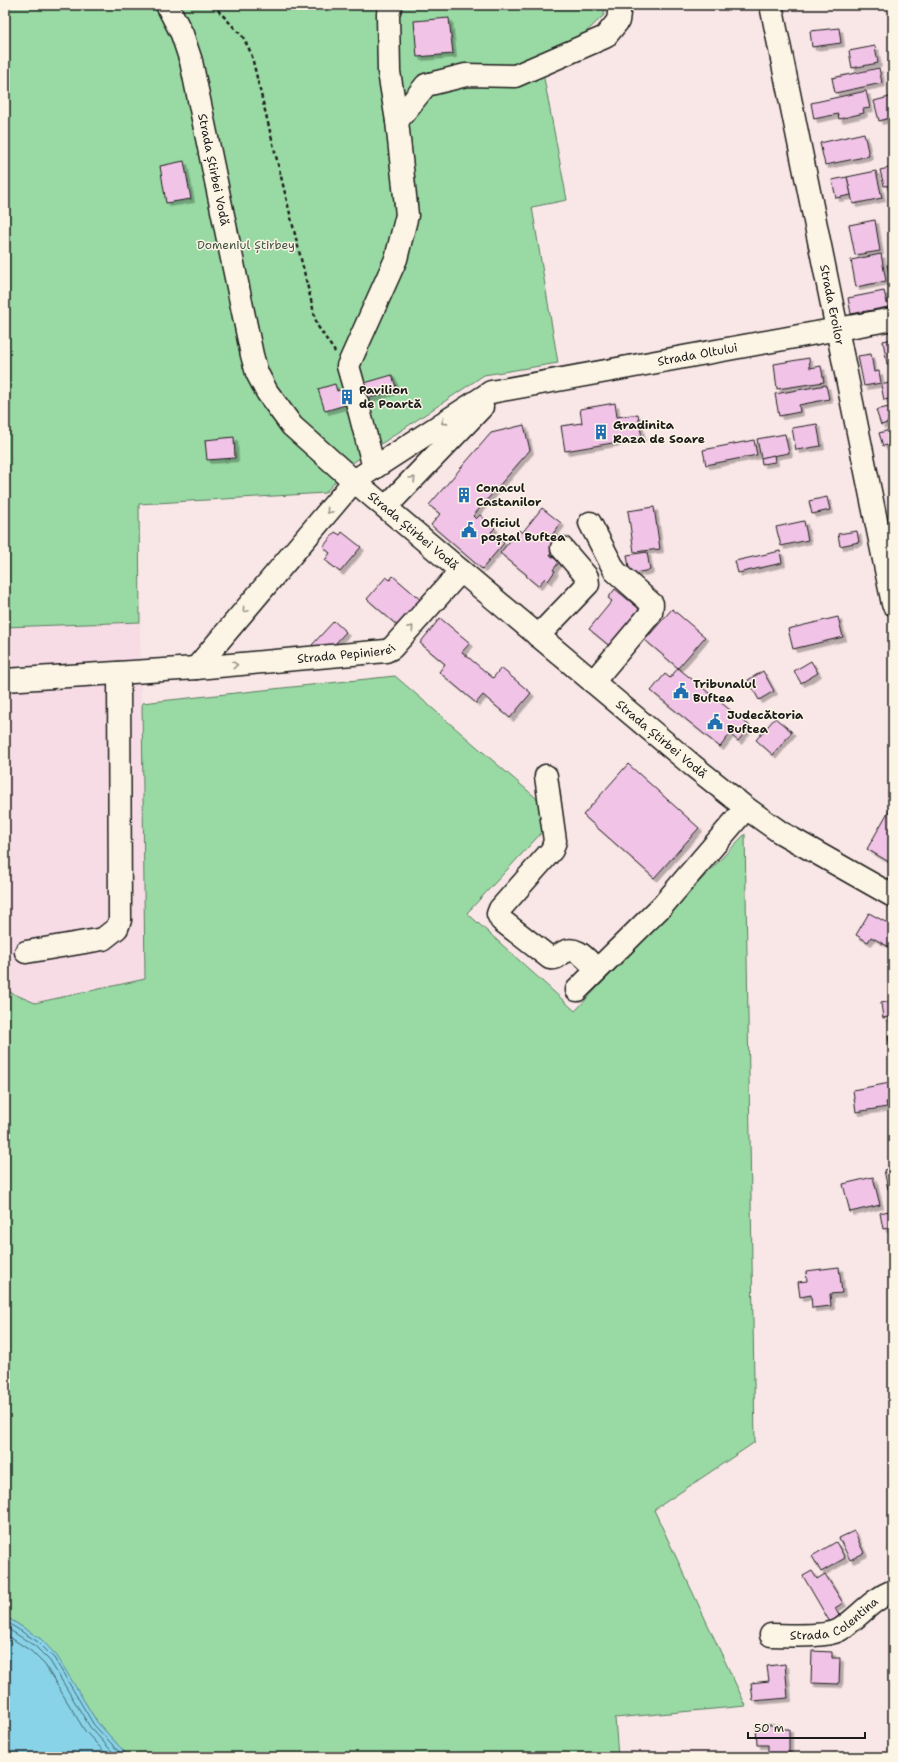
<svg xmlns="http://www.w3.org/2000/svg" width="898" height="1762" viewBox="0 0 898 1762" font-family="'Shantell Sans',sans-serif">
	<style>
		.built { fill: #f7dce6 }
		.green { fill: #99daa4; stroke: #5a7b60 }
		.water { fill: #88d3e8; stroke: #5d8a96 }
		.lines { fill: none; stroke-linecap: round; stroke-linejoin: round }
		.shore { stroke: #47656e; stroke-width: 1 }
		.building { fill: #f1c3e7; stroke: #1c1c1c; filter: url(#shadow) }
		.minor-casing { stroke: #1c1c1c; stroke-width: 25 }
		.path { stroke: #1c1c1c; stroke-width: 2.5; stroke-dasharray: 4 3; stroke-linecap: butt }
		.minor { stroke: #fcf5e5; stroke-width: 22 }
		.oneway { stroke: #97938b }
		.labels { text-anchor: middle; stroke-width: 3; stroke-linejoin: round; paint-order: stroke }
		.street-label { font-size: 12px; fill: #1c1c1c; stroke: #fcf5e5 }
		.park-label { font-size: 12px; fill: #425545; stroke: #fcf5e5 }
		.poi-label { font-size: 12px; font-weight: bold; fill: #1c1c1c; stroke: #fcf5e5; text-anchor: start }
	</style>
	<defs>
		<filter id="shadow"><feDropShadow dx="3.5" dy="3.5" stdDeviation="0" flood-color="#0004"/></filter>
	</defs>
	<rect width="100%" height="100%" fill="#f9e6e6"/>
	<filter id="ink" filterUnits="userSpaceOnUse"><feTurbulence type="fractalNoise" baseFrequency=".025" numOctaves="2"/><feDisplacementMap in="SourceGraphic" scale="8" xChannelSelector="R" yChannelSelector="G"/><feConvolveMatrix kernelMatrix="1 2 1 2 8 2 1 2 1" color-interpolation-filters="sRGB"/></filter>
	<g filter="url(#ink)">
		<polygon class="built" points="140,622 145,979 35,1003 5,990 5,627"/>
		<g class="green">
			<polygon points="5,5 605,5 604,15 543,73 567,200 532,207 558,363 484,375 351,464 325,493 139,504 140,622 5,627"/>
			<polygon points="395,676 557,816 467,913 575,1011 745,834 755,1442 654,1510 746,1706 615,1718 618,1757 129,1757 97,1722 79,1693 41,1639 5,1616 5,990 35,1003 145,979 142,703"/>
		</g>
		<polygon class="water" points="5,1616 41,1639 57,1656 97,1722 129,1757 5,1757"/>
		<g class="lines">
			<g class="shore">
				<polyline points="5,1621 38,1642 54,1658 94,1725 124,1757"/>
				<polyline points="5,1627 35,1646 50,1661 90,1727 117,1757"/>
				<polyline points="5,1634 31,1651 45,1665 85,1731 109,1757"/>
			</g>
		</g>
		<g class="building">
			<polygon points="449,18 453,54 417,57 414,21"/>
			<polygon points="839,28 841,43 812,47 810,31"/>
			<polygon points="875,46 878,63 852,68 849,51"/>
			<polygon points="879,68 882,83 835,93 832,78"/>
			<polygon points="866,91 870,108 863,109 864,113 839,119 838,114 814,119 811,103"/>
			<polygon points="893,96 893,117 879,121 874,101"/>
			<polygon points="864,133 869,156 825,165 820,143"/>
			<polygon points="184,161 191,199 166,203 160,166"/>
			<polygon points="893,167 893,185 884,186 880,170"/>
			<polygon points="876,171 882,198 853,204 847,177"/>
			<polygon points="847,177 851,195 836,198 832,180"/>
			<polygon points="875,220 880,251 855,255 849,225"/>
			<polygon points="881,254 886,281 856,287 851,260"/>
			<polygon points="893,264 893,290 887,265"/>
			<polygon points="884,291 888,307 851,314 848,298"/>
			<polygon points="893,339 893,363 887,364 883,341"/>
			<polygon points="871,354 874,372 879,371 881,383 864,386 858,356"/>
			<polygon points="809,358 810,368 821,366 824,382 777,389 774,364"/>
			<polygon points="392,375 397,390 325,411 318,389 335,384 337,391"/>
			<polygon points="893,382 893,398 884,400 881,385"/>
			<polygon points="826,385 829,399 799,405 800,412 779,416 775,394"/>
			<polygon points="615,403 617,417 638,414 642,438 565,451 561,426 582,423 580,409"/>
			<polygon points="893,406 893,421 881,425 876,410"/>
			<polygon points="817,424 821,446 796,450 792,428"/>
			<polygon points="524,425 530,450 473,516 476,519 480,515 495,528 491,532 504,543 482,569 431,525 440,514 429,505 491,433"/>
			<polygon points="893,429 893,444 883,446 879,433"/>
			<polygon points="785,434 789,453 761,458 757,439"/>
			<polygon points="234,437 235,458 207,460 205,440"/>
			<polygon points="754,440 757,455 706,465 703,450"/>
			<polygon points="774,455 775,462 762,464 761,458"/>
			<polygon points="827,497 830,510 812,514 809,501"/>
			<polygon points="654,507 660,549 634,552 628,511"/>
			<polygon points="542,508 561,523 552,535 560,542 550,555 559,562 553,570 555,571 548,581 545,578 538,586 526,576 527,575 500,553 519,530 522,533"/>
			<polygon points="804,521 808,540 781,546 776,527"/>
			<polygon points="857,531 859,542 840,546 838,534"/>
			<polygon points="335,532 340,535 342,532 361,547 340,572 325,560 330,553 323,547"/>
			<polygon points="780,551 782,563 738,573 735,561"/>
			<polygon points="647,552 650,570 630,574 627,555"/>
			<polygon points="393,576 422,601 399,627 367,599 386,577 390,580"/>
			<polygon points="615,589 643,612 612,648 589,629 612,601 608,598"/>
			<polygon points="672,609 705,637 678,668 645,640"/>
			<polygon points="838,617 843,637 793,649 788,629"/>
			<polygon points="440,618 470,643 462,652 493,678 501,668 531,693 510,718 483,695 476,703 439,672 445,664 420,643"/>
			<polygon points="334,621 346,632 324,656 312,645"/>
			<polygon points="811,661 818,673 801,683 794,671"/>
			<polygon points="678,668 750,726 738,741 730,734 720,747 651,691 665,674 670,678"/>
			<polygon points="763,671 774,691 759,700 748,680"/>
			<polygon points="775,718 792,732 773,755 756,740"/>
			<polygon points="628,764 699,828 654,878 583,815"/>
			<polygon points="891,807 893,809 893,856 889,862 867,849"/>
			<polygon points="869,913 893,926 893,949 871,937 868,942 856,935"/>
			<polygon points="893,1001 893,1016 883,1018 881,1003"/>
			<polygon points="893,1035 893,1051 891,1052 888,1036"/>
			<polygon points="890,1083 893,1101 886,1102 887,1107 856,1112 853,1090"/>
			<polygon points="893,1167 893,1188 888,1189 884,1170"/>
			<polygon points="873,1177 880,1205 850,1212 843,1184"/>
			<polygon points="893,1210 893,1227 883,1229 880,1213"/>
			<polygon points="839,1267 842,1293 830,1294 831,1306 812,1308 811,1295 800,1297 798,1282 807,1281 806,1271"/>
			<polygon points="854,1531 864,1553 850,1560 839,1538"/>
			<polygon points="836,1542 845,1558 821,1572 812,1556"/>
			<polygon points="812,1571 817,1579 825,1574 843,1603 835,1608 841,1619 831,1624 803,1576"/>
			<polygon points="812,1651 832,1652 832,1658 840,1658 839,1684 811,1683"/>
			<polygon points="785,1664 788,1698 753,1701 751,1683 769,1681 767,1666"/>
			<polygon points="756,1725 780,1725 780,1729 789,1729 789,1757 768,1757 768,1745 757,1745"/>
		</g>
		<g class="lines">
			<defs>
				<g id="minor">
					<path id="s1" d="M167,5l15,29 9,27 61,294 5,18 10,19 25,34 62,55 338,284 54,43 34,24 113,64"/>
					<path id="s2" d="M771,5l122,599"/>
					<polyline points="397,121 426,85 466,75 515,76 605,37 618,21 620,5"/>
					<polyline points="354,387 348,366 396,259 407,215 397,121 389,72 388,14 391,5"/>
					<polyline points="357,402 374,468"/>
					<polyline points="386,507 482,407"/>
					<polyline points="590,523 615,571 652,604 651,613 593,682"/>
					<polyline points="538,636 588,584 587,577 562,548"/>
					<path id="s3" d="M196,668l158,-187 137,-89 402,-73"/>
					<path id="s4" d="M5,680l191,-12 190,-17 6,-3 69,-77"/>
					<path d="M546,776l9,65 -3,9 -52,59 -2,5 3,6 49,38c5,1 7,-1 11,-4 15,-11 26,6 36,16"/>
					<polyline points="26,952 103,939 117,928 120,920 119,673"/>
					<polyline points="577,990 663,905 746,808"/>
					<path id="s5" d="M771,1635c16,0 57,3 70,-6 18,-12 31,-30 52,-38"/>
				</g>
			</defs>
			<use href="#minor" class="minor-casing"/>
			<polyline class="path" points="213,5 243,37 251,53 317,325 335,352"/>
			<use href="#minor" class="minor"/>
		</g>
		<defs><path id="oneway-chevron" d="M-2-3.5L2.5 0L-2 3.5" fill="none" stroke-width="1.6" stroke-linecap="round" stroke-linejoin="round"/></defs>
		<g class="oneway">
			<use href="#oneway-chevron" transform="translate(444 422) rotate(147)"/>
			<use href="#oneway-chevron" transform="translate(413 479) rotate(-46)"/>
			<use href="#oneway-chevron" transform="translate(329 511) rotate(130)"/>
			<use href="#oneway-chevron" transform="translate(245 610) rotate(130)"/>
			<use href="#oneway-chevron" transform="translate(411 628) rotate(-48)"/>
			<use href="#oneway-chevron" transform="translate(235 665) rotate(-5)"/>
		</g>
	</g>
	<defs>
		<symbol id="building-bare" viewBox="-9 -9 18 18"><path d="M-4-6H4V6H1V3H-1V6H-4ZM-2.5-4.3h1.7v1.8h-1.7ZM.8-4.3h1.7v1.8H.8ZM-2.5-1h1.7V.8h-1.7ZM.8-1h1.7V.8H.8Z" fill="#1f6fb2" stroke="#fcf5e5" stroke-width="2.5" paint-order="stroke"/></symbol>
		<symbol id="civic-bare" viewBox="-9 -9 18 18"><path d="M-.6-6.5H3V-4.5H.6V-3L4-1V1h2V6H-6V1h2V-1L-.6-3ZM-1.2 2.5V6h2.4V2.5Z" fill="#1f6fb2" stroke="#fcf5e5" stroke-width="2.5" paint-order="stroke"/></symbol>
	</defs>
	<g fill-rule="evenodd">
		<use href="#building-bare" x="336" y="386" width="22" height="22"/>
		<use href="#building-bare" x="590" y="421" width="22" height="22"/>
		<use href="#building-bare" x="453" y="484" width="22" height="22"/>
		<use href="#civic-bare" x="458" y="519" width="22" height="22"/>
		<use href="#civic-bare" x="670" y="680" width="22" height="22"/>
		<use href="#civic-bare" x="704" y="711" width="22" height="22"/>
	</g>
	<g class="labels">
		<g class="street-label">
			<text dy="4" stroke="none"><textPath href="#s1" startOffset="172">Strada Știrbei Vodă</textPath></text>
			<text dy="4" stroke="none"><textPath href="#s2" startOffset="306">Strada Eroilor</textPath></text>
			<text dy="4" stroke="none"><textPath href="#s3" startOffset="618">Strada Oltului</textPath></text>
			<text dy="4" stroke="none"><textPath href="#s1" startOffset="604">Strada Știrbei Vodă</textPath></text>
			<text dy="4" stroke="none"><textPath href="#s4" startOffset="342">Strada Pepinierei</textPath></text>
			<text dy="4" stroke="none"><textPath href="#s1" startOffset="928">Strada Știrbei Vodă</textPath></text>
			<text dy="4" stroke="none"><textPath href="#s5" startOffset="68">Strada Colentina</textPath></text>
		</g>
		<g class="park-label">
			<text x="246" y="249">Domeniul Știrbey</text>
		</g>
		<g class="poi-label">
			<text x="359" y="394">Pavilion<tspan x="359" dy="14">de Poartă</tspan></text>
			<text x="613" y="429">Gradinita<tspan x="613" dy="14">Raza de Soare</tspan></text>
			<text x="476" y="492">Conacul<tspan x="476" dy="14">Castanilor</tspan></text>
			<text x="481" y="527">Oficiul<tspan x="481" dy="14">poștal Buftea</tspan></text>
			<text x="693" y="688">Tribunalul<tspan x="693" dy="14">Buftea</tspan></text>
			<text x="727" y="719">Judecătoria<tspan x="727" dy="14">Buftea</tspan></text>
		</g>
	</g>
	<rect width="898" height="1762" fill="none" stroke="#fcf5e5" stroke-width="20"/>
	<rect x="10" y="10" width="878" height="1742" fill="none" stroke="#1c1c1c" stroke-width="1.5" filter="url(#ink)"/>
	<path d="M748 1732v6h117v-6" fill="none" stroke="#1c1c1c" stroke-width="2"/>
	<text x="754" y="1732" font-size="12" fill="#1c1c1c" stroke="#fcf5e5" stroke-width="3" paint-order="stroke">50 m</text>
</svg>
